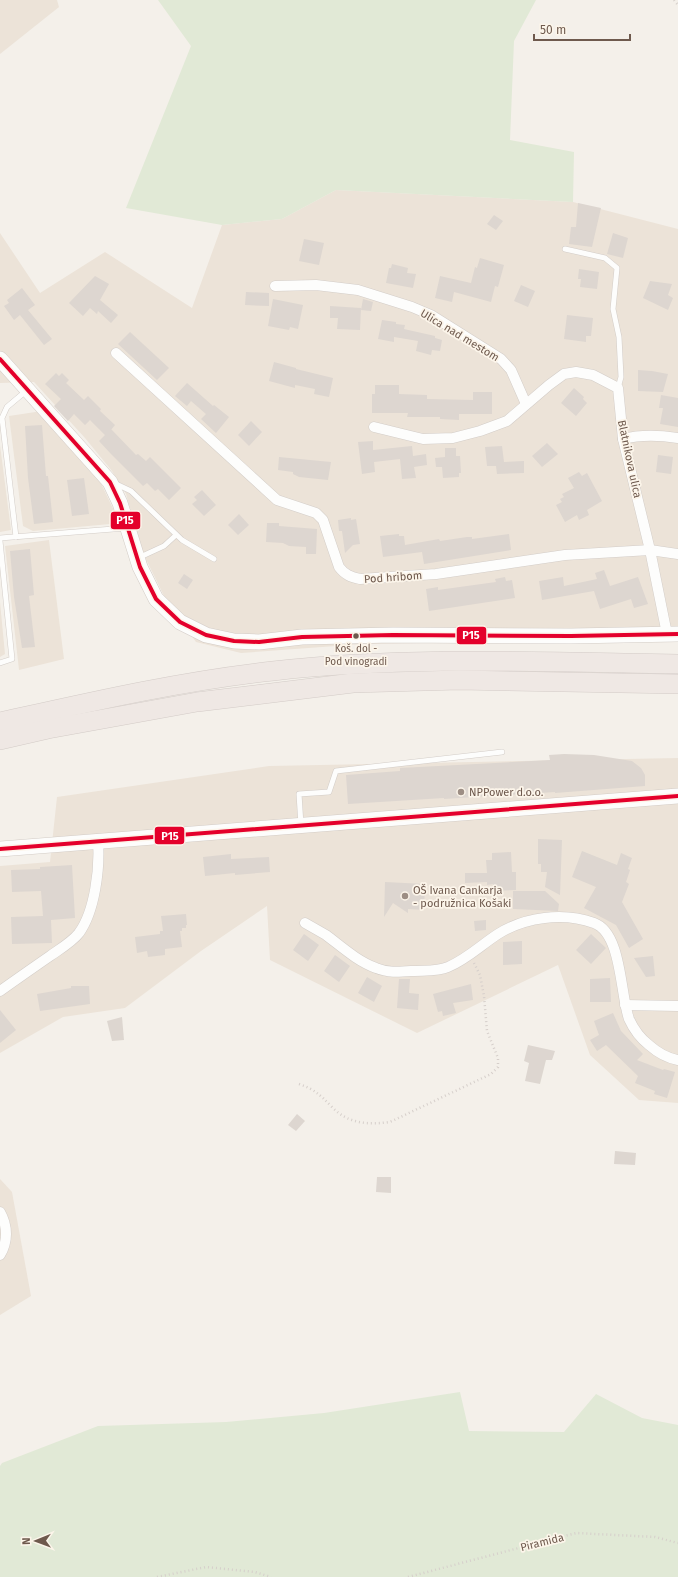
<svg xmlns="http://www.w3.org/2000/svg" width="678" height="1577" viewBox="0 0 678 1577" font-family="'Fira Sans',sans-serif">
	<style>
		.residential { fill: #ece3d8 }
		.green { fill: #e1e9d6 }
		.building { fill: #ddd6d0 }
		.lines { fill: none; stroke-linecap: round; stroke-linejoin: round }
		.lane-casing { stroke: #d3cdc8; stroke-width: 6 }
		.street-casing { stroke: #d3cdc8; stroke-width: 11 }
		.secondary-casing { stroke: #d3ccc6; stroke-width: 16 }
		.highway-casing { stroke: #d3cbc7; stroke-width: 20 }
		.path { stroke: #d6cfcb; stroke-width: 2.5; stroke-dasharray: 1 3; stroke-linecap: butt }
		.lane { stroke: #fdfdfc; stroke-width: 5 }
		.street { stroke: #fdfdfc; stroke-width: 10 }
		.secondary { stroke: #fdfdfc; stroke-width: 15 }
		.highway { stroke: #efe8e4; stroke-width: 19 }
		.bus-1-casing { stroke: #fcf5ea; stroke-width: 7 }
		.bus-1 { stroke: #e4002b; stroke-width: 4 }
		.bus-dot { fill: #6e594d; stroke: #fcf5ea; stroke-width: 1.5 }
		.poi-dot { fill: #9d8e84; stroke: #fcf5ea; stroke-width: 1.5 }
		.labels { text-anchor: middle; stroke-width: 3.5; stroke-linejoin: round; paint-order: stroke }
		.bus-label { font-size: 10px; fill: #6e594d; stroke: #fcf5ea }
		.street-label { font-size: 11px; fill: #6e594d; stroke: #fcf5ea }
		.poi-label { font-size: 11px; fill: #6e594d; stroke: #fcf5ea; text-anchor: start }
		.line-badge { stroke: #fcf5ea; stroke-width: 1.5 }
		.badge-label { font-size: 11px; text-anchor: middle; font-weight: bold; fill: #fff }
	</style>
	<rect width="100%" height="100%" fill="#f4f0ea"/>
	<g class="residential">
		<polygon points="0,0 57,0 59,7 0,54"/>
		<polygon points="336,190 573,202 678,229 678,642 548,641 363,644 241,653 196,642 166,600 143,553 126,494 112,471 85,438 34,382 0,383 0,233 40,293 105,252 192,308 222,225 282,219"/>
		<polygon points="42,411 97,475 117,517 110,524 33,531 23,526 9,416"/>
		<polygon points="0,445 11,530 0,532"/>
		<polygon points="49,540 64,659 19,670 5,546"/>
		<polygon points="0,602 5,654 0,657"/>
		<polygon points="678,758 678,1103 639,1100 590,1055 558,965 417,1033 270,960 267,906 201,951 125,1008 63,1017 0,1053 0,866 50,862 57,797 269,766"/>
		<polygon points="0,1179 12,1192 31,1296 0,1315"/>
	</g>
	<g class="green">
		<polygon points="158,0 536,0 514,41 510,140 574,152 573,202 336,190 282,219 222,225 126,208 191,46"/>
		<polygon points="460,1392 469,1431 564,1432 596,1394 642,1418 678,1425 678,1577 0,1577 0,1466 2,1463 98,1426 226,1422 324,1413"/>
	</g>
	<g class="building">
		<polygon points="578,203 601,208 592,247 569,244 571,227 576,227"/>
		<polygon points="494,215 503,221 496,230 487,224"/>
		<polygon points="613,233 628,238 623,258 607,254"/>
		<polygon points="304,239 324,243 319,265 299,261"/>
		<polygon points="480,258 504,265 498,287 495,286 491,302 454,292 452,302 435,298 440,276 471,283 475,267 477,268"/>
		<polygon points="392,264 408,268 407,273 416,274 413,288 386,283 389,268 391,268"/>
		<polygon points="579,269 599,272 597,289 580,287 581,279 578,279"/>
		<polygon points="95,276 109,284 100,300 118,315 111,323 98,311 97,314 90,308 83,316 69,303"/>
		<polygon points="650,281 672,284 668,295 673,298 668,310 643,298"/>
		<polygon points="521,285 535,291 528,307 514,301"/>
		<polygon points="22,288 35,305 28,310 52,339 44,345 20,315 14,320 4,306 9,303 7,300"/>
		<polygon points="246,292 269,293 269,306 245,305"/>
		<polygon points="273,299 303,305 298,329 290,327 289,330 268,326"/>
		<polygon points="363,299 373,302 371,311 361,310"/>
		<polygon points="330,306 361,308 360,330 337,329 338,318 330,318"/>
		<polygon points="567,315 593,318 591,336 586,336 586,342 564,339"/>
		<polygon points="382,320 396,322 396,324 405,325 404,329 435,336 435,338 442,340 440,351 432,350 431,355 416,351 418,341 394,337 394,342 378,339"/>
		<polygon points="130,332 169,368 157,380 118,344"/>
		<polygon points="274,362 296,368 296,369 333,378 329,397 314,394 315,389 295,385 295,388 269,381"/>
		<polygon points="638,370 652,371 668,374 663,392 638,391"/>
		<polygon points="56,373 59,376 62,373 69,380 66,383 84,400 88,396 101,409 100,411 115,425 110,431 111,429 136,455 138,454 146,461 150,457 181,488 169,500 158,489 155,491 147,483 143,486 111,454 99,441 105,435 90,420 85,425 74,414 68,421 54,406 61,399 45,384"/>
		<polygon points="187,383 213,406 214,405 229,417 216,433 201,419 206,414 191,401 187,406 175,396"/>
		<polygon points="375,385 399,385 399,394 427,395 427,399 473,400 473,392 492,392 492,414 459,414 459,420 440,419 440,417 407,417 408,413 372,413 372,394 375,394"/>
		<polygon points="574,388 584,397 583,399 587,403 576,416 561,403"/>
		<polygon points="661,395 678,398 678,427 660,424 663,408 659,408"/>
		<polygon points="251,421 262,432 249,446 238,435"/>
		<polygon points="42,425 46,476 48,476 53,522 34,524 28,478 25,426"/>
		<polygon points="373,441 373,450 412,446 413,456 426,454 427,465 414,467 416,478 402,479 400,459 374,462 375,472 362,474 358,442"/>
		<polygon points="547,443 558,454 542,467 532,456"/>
		<polygon points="502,446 504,462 524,461 524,473 497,474 496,466 487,466 485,447"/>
		<polygon points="445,448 456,448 456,456 460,456 461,473 459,473 459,477 443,478 442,467 436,467 435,458 445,457"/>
		<polygon points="658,455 673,457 671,474 656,472"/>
		<polygon points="279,457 331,462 328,480 299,477 293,474 293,472 278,470"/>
		<polygon points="579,472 582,476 587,473 602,501 587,510 589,515 579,520 577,515 565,522 556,505 562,502 560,499 564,497 562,494 574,488 568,478"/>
		<polygon points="84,478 89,514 72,516 67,480"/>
		<polygon points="202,490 216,505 204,516 192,504 197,500 194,497"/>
		<polygon points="239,514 249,525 238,535 228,525"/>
		<polygon points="351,518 351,520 356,519 360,544 353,545 345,553 342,531 339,531 338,520"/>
		<polygon points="267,523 279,523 279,526 317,529 316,554 306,554 306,547 289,546 283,543 266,542"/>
		<polygon points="399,534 399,536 404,536 405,545 439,539 440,541 467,537 472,537 472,539 509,534 511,550 424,564 422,552 383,557 380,536"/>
		<polygon points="30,549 34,595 29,596 35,647 22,648 14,597 10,551"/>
		<polygon points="604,570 610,586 638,577 648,604 634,608 631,599 600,609 594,591 542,600 539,581 563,577 564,586 597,579 595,573"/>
		<polygon points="184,574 193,580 187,589 178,583"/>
		<polygon points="505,577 506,581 512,580 515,598 429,611 426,589 438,587 438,590 496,582 495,579"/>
		<polygon points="564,754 594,755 632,761 641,768 645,775 645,786 555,793 555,792 444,799 444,798 348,804 346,775 400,771 400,768 550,760 549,755"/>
		<polygon points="538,839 562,840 560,895 545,887 547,872 541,872 541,864 538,864"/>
		<polygon points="582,851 617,865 621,853 632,858 628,869 630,870 626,882 629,884 622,902 643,939 629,948 616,925 584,908 596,887 572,877"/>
		<polygon points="511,852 512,872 516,872 516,890 493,891 493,884 487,885 487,882 465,883 465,873 487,873 486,860 492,860 492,853"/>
		<polygon points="231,854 231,859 269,857 270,872 235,875 235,873 205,876 203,857"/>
		<polygon points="72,865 75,918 51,920 52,943 12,944 11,917 43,916 41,891 12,892 11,870 40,869 40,867"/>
		<polygon points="385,882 425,884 424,910 408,909 408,913 393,903 384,917"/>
		<polygon points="513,891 545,891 559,904 558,911 513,909"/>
		<polygon points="186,914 187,925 186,925 186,928 182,928 182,931 180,931 182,947 165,949 165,955 148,957 147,951 137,953 135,937 160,934 160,931 163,931 161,916"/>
		<polygon points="486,920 486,930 475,931 474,921"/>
		<polygon points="304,934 319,945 308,961 293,950"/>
		<polygon points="591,934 606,948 591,964 576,950"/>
		<polygon points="522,941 522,964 503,965 503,942"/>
		<polygon points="335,955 350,966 339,982 324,971"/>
		<polygon points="653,956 655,976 646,977 634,958"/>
		<polygon points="367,977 382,986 374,1002 358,993"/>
		<polygon points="610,978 611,1002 590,1002 590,979"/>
		<polygon points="399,979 410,979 409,993 419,994 418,1010 397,1008"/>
		<polygon points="471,984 473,1000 453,1003 456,1013 443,1016 442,1011 438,1012 433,994"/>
		<polygon points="71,986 89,986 90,1004 40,1011 37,994 71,988"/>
		<polygon points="0,1010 16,1030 0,1043"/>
		<polygon points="613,1013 621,1031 643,1054 637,1060 663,1070 664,1069 675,1072 667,1098 654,1094 655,1091 635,1083 638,1076 606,1045 597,1051 590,1040 599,1035 594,1021"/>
		<polygon points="122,1017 124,1040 112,1041 107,1021"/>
		<polygon points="528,1045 555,1051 552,1060 546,1060 540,1084 525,1081 529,1063 524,1061"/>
		<polygon points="297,1114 305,1121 296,1131 288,1125"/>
		<polygon points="615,1151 636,1153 635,1165 614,1164"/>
		<polygon points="377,1177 391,1177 391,1193 376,1192"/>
	</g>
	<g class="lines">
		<defs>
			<g id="lane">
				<polyline points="565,249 605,258 617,268 613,309 619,337 621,377 618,388"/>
				<polyline points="114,483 131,491 182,540 214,559"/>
				<polyline points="16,537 2,418 7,407 26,391"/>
				<polyline points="0,538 126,528"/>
				<polyline points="0,541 12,659 0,663"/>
				<polyline points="138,558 164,546 176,535"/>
				<polyline points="301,825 299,794 329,792 336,771 502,752"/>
			</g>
			<g id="street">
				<polyline points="275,286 316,285 358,290 412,307 431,315 501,359 511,370 526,404"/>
				<path d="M116,353l161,147 39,13 7,7 16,47c6,8 12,10 21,12l76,-5 129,-19 85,-5 28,4"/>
				<polyline points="374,427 423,439 453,438 480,431 507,421 549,385 564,374 576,372 593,375 618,388 623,439 650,550 667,634"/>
				<path d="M623,439c19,-5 36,-4 55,-1"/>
				<path d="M305,923c7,4 14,8 21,12 16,12 31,26 50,33 12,5 23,4 36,3 11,-1 25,1 36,-4 19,-8 33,-22 50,-33 27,-17 65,-22 96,-11 28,10 26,71 35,96 5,11 11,19 20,26 9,8 18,13 29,15"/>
				<path d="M0,991c17,-12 34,-24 50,-35 10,-7 22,-14 29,-23 16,-22 21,-65 19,-92"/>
				<polyline points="625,1005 678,1006"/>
				<path d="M0,1212c8,14 8,30 0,43"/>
			</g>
			<g id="secondary">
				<polyline points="0,359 110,482 120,503 140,567 156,599 180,622 206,635 234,641 259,642 302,637 393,635 571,636 678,634"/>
				<polyline points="0,849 678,796"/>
			</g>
			<g id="highway">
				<path d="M0,722c90,-20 181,-41 273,-51 135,-15 270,-9 405,-7"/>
				<polyline points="0,740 48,729 197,702 353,683 459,680 678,684"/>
			</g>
		</defs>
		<use href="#lane" class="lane-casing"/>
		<use href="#street" class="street-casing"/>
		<use href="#secondary" class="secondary-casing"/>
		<use href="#highway" class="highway-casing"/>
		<g class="path">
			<polyline points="674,0 678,5"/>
			<path d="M299,1084c17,6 21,11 33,23 16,17 37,18 58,15l101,-48 7,-7v-9l-11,-27 -3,-35 -4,-21 -6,-12"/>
			<polyline points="157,1577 206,1567 255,1572 271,1577"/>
			<polyline points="408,1577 576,1533 655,1537 678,1543"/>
		</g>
		<use href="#lane" class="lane"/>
		<use href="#street" class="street"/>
		<use href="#secondary" class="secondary"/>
		<use href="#highway" class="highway"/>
		<defs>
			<g id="bus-1">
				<polyline points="0,359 110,482 120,503 140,567 156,599 180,622 206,635 234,641 259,642 302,637 393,635 571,636 678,634"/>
				<polyline points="0,849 678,796"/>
			</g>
		</defs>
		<use href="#bus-1" class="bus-1-casing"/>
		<use href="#bus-1" class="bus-1"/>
	</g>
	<circle class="bus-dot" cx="356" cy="636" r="3.5"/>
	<g class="poi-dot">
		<circle cx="461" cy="792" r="4"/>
		<circle cx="405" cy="896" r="4"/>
	</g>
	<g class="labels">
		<g class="bus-label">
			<text x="356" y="652">Koš. dol -<tspan x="356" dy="13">Pod vinogradi</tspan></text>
		</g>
		<g class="street-label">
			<text transform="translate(460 335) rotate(31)" y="4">Ulica nad mestom</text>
			<text transform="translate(630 459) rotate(78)" y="4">Blatnikova ulica</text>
			<text transform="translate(393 577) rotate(-4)" y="4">Pod hribom</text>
			<text transform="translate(542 1542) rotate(-14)" y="4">Piramida</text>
		</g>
		<g class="poi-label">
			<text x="469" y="796">NPPower d.o.o.</text>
			<text x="413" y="894">OŠ Ivana Cankarja<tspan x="413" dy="13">- podružnica Košaki</tspan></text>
		</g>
	</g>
	<g class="line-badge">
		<rect x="110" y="511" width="31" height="19" rx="4" fill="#e4002b"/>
		<rect x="456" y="626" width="31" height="19" rx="4" fill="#e4002b"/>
		<rect x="154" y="826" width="31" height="19" rx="4" fill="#e4002b"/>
	</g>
	<g class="badge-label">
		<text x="125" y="524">P15</text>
		<text x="471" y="639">P15</text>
		<text x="170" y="840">P15</text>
	</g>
	<g transform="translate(36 1541) rotate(269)" stroke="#fcf5ea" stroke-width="3" paint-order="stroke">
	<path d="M0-3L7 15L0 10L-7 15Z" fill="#6e594d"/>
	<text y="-6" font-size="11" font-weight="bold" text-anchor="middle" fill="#6e594d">N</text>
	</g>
	<path d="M534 34v6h96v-6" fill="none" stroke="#6e594d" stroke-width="2"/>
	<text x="540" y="34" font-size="12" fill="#6e594d" stroke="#fcf5ea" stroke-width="3" paint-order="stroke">50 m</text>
</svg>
